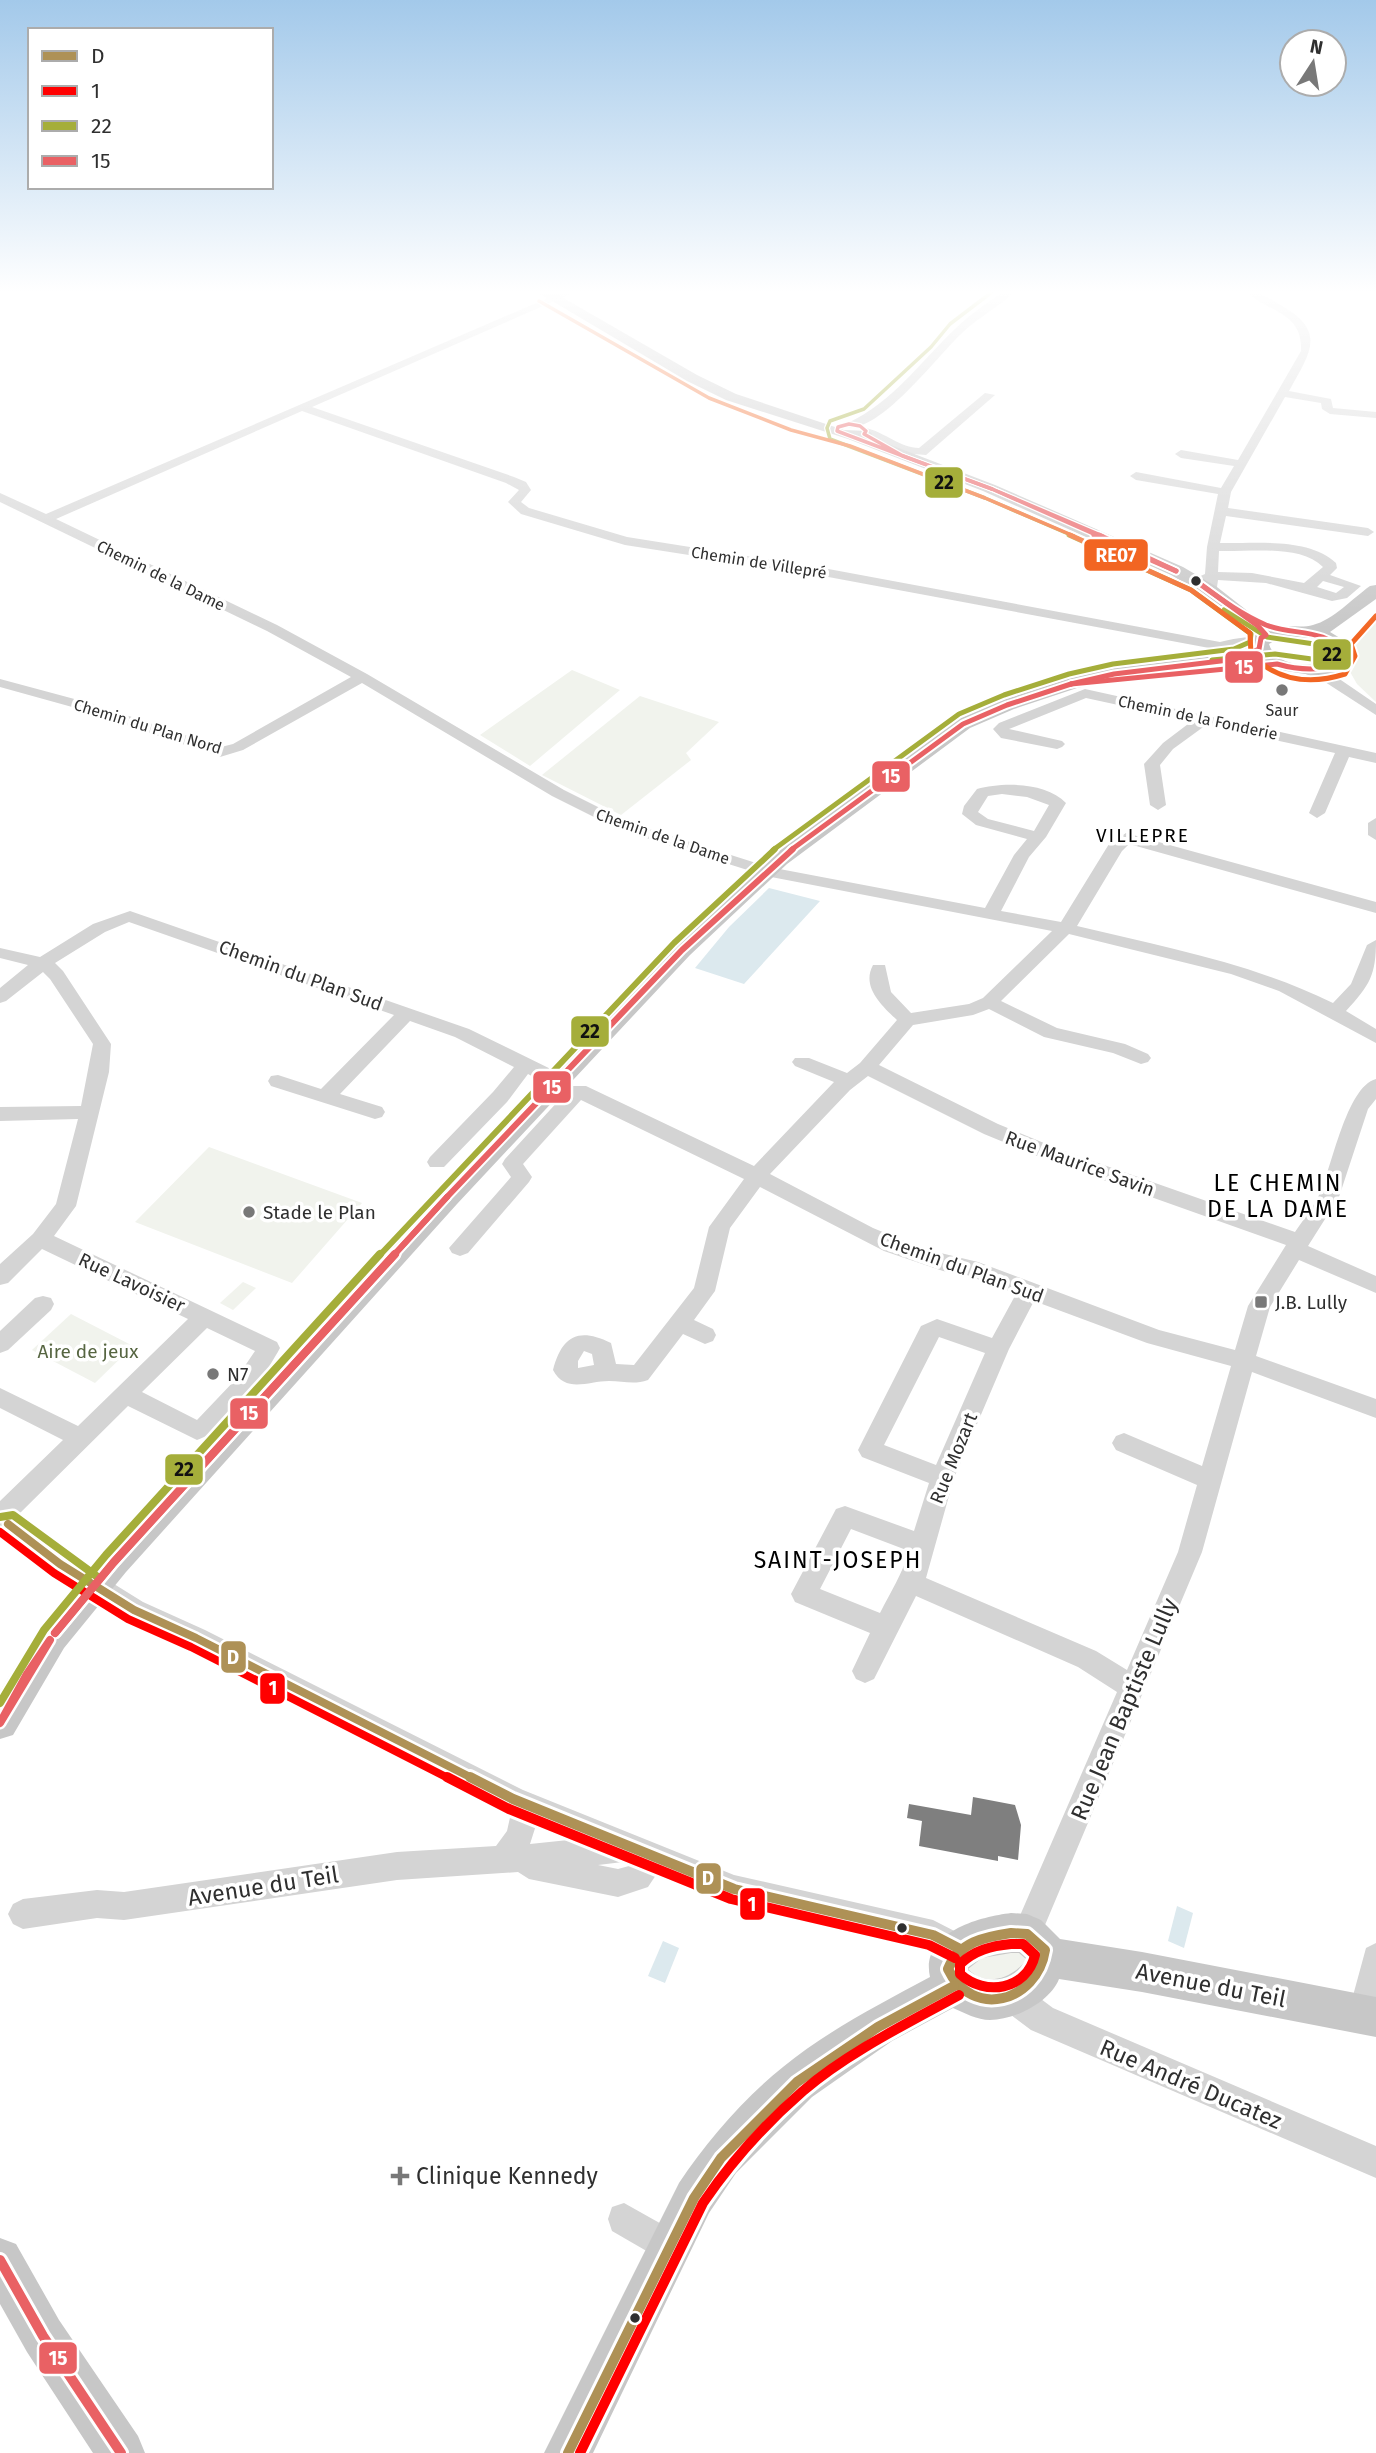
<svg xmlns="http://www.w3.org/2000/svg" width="1376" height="2453" viewBox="0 0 1376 2453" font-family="'Fira Sans',sans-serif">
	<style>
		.green { fill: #f1f3ed }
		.water { fill: #dce9ee }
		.building { fill: #7f7f7f }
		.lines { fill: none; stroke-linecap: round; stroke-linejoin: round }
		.minor { fill: #d4d4d4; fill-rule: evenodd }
		.major { fill: #c7c7c7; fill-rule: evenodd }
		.bus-1-far1-casing { stroke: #fff; stroke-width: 13 }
		.bus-1-casing { stroke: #fff; stroke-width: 16 }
		.bus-2-far1-casing { stroke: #fff; stroke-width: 13 }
		.bus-2-casing { stroke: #fff; stroke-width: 16 }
		.bus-3-far3-casing { stroke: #fff; stroke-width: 6 }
		.bus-3-far2-casing { stroke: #fff; stroke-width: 9 }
		.bus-3-far1-casing { stroke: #fff; stroke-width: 10 }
		.bus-3-casing { stroke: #fff; stroke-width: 13 }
		.bus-4-far4-casing { stroke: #fff; stroke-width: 6 }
		.bus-4-far3-casing { stroke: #fff; stroke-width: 9 }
		.bus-4-far2-casing { stroke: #fff; stroke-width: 10 }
		.bus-4-far1-casing { stroke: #fff; stroke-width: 13 }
		.bus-4-casing { stroke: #fff; stroke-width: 16 }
		.bus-5-far1-casing { stroke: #fff; stroke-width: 6 }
		.bus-5-casing { stroke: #fff; stroke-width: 9 }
		.bus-1-far1 { stroke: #ae9156; stroke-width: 8 }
		.bus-1 { stroke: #ae9156; stroke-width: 10 }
		.bus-2-far1 { stroke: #f00; stroke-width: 8 }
		.bus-2 { stroke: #f00; stroke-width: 10 }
		.bus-3-far3 { stroke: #a5ae3a; stroke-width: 3.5 }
		.bus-3-far2 { stroke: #a5ae3a; stroke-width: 5 }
		.bus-3-far1 { stroke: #a5ae3a; stroke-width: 6 }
		.bus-3 { stroke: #a5ae3a; stroke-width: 8 }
		.bus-4-far4 { stroke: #e96164; stroke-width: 3.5 }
		.bus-4-far3 { stroke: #e96164; stroke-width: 5 }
		.bus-4-far2 { stroke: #e96164; stroke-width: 6 }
		.bus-4-far1 { stroke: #e96164; stroke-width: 8 }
		.bus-4 { stroke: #e96164; stroke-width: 10 }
		.bus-5-far1 { stroke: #f26522; stroke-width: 3.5 }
		.bus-5 { stroke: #f26522; stroke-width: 5 }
		.bus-dot { fill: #2f2f2f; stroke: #fff; stroke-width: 2.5 }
		.poi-dot { fill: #787878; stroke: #fff; stroke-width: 2.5 }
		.labels { text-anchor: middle; stroke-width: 7; stroke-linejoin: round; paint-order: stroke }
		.far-street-label { font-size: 16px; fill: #2f2f2f; stroke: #fff }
		.far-poi-label { font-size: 16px; fill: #2f2f2f; stroke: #fff }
		.far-quarter-label { font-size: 19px; letter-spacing: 2px; fill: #000; stroke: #fff }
		.street-label { font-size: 19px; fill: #2f2f2f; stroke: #fff }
		.poi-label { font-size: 19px; fill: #2f2f2f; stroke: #fff; text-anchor: start }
		.park-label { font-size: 19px; fill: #566541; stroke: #fff }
		.quarter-label { font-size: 23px; letter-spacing: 2px; fill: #000; stroke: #fff }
		.near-street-label { font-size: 23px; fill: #2f2f2f; stroke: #fff }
		.near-poi-label { font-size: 23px; fill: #2f2f2f; stroke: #fff; text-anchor: start }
		.line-badge { stroke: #fff; stroke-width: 2.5 }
		.badge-label { font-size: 19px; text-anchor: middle; font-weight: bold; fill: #fff }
		.pale-badge-label { font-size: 19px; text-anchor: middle; font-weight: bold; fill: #111 }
	</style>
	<rect width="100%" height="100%" fill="#fff"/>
	<g class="green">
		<polygon points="1376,612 1376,702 1357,684 1349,670 1355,657 1348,641"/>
		<polygon points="572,670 620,690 530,766 480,735"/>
		<polygon points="640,696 719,722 686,753 691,760 621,815 542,775"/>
		<polygon points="209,1147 362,1203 292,1283 135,1222"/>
		<polygon points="243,1282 256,1288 233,1310 220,1303"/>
		<polygon points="71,1314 133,1346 95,1383 32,1350"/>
		<polygon points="986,1947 1033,1952 1025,1980 967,1981 968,1957"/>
	</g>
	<g class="water">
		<polygon points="769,888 820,901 744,984 695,968 729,927"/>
		<polygon points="1177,1906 1193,1913 1184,1948 1168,1941"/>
		<polygon points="663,1941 679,1948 665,1983 648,1976"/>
	</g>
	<polygon class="building" points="973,1797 1015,1805 1021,1825 1018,1860 998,1856 998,1861 919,1846 922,1821 907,1818 909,1804 971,1815"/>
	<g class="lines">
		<g class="minor">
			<path d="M562,292h13l-263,115 202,70 12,5 5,8 -10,12 8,6 98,29 196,31 397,74c14,-3 34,-9 46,1 -7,6 -34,5 -46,7l-397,-74 -198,-31 -104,-31 -13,-12 11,-12 -13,-7 -204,-72 -246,108 221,106 90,49 197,116 66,33 139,44 216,41 29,-53 13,-16 -51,-14 -14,-11 2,-8 13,-17c26,-7 69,-7 89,14l-20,34 -17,20 -28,54 60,11 48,-78 17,-11 250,69v11l-247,-69 -7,7 -45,75c87,21 175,37 256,77l18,-19 16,-39 9,-5c0,35 -6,45 -30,71l30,18v14l-97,-52 -48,-17 -162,-40 -68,67 56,27 68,16 23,10 3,4 -3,4 -7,2 -28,-11 -69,-16 -55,-28 -16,6 -60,10 -34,40 119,59 63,26 234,82c8,-12 18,-24 24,-37 13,-27 27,-108 57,-116v20l-8,10 -29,88 -31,49 68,30v17l-77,-33 -29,47 -14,49 120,43v19l-124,-46 -50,180 -165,392 -10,5 -10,-5 -5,-10 105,-242 -39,-25 -162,-71 -42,83 -9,4 -9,-4 -4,-8 18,-38 -75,-31 -4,-8 45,-85 9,-3 69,25 15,-48 -67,-26 -4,-7 63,-124 16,-7 55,19 24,-44 -49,-19 -24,-4 -59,-20 -124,-64 -30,41 -15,63 -21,29 19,9 3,6 -3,6 -8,3 -22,-10 -35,46c-14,5 -25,1 -39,1 -21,0 -43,13 -56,-11 9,-34 25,-43 58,-27l5,21 18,1 60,-77 15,-61 35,-48 -163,-79 -58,64 9,13 -3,5 -61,71 -8,3 -8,-3 -3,-5 62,-71 -9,-13 3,-5 67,-73h14l168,80 80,-84 -39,-16 -3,-4 3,-4h14l38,15 13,-10 37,-43c-15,-14 -36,-33 -24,-55h12l6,27 20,21 58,-9 14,-6 69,-67 -286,-55 -148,-47 -66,-33 -190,-113 -119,67 -23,7 -137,-47 -83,-23v-8l93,25 128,43 12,-3 118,-67 -84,-46 -267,-129v-9l46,21zM1002,794l25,3 22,8 -15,26 -46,-12 -10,-7 10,-16zM868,1076l116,58 63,26 239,85 -38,61 -13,44 -76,-20 -181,-68 -54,-13 -51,-21 -103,-54 80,-84zM1034,1301l113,42 84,23 -29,100 -78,-33 -8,3 -4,7 4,7 81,35 -19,67 -51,118 -31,-19 -170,-73 28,-100 55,-129zM939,1337l46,16 -49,112 -52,-20zM584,1351l8,3 2,11 -16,3v-7zM851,1529l58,22c-7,24 -18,40 -29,62l-60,-24z"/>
			<path d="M1003,292h11c-15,15 -35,25 -51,40 -24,22 -82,100 -115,95v-4c45,-21 72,-61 107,-94 14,-14 31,-25 48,-37z"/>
			<path d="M1247,292c14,0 23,7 35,14 46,26 27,48 7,85l42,8 2,9 43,4v6l-46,-4 -8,-5 -1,-6 -36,-6 -54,95 -3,16 140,20 6,4 -6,4 -142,-20 -6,27c35,1 88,-6 116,20l1,5 -7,7 31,11 -14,12 -15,3 -66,-18 -48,-3 -2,14h-10l-1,-12h-9l-2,-3 11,-5 2,-27 11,-53 -82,-14 -6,-4 6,-4 85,16 13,-22 -53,-8 -6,-4 6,-4 57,10 63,-109c2,-39 -32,-38 -54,-59zM1219,551c31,1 81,-7 104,16l-19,16 -52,-10 -34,-1zM1323,581l21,6 -8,6 -19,-6z"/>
			<path d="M985,393l10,2 -69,60 -24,-2 -42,-22 6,-3c18,4 35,20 53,20z"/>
			<polygon points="1308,666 1335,676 1376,704 1376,715 1325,682 1303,673 1301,670 1303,667"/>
			<polygon points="1085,689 1376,753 1376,763 1349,757 1325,813 1317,818 1309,813 1335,753 1206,725 1173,749 1160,765 1166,805 1158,810 1150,805 1144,764 1163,743 1192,721 1086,698 1009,729 1062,741 1065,744 1062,747 1057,749 1001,738 993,729 999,723"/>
			<polygon points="1376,818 1376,840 1368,835 1368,823"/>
			<path d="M130,911l339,118 96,47 3,5 -3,5h-14l-23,-12 -21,28 -63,65h-14l-3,-5 3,-5 63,-65 21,-25 -59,-30 -45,-16 -70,73 42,13 3,5 -3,5 -7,2 -104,-33 -3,-5 3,-5 7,-1 43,14 73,-74 -265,-93 -24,10 -50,31 8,8 48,73 -2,28 -33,134 -22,30 223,106 3,6c-16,29 -51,82 -83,92l-69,-34 -112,111 53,39 74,46 62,28 318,160 211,85 199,45 37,19 5,10 -5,10 -10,5 -31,-15 -195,-46 -76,-31 -10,15 -30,10 -89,-18 -11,-7 -121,8 -273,40 -27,-2 -74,11 -10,-5 -5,-10 5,-10 10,-5 74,-9 27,2 273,-40 99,-6 11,-15 4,-18 -324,-167 -62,-28 -74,-46 -51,-39v-32l63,-61 -63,-32v-20l78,38 110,-107 -146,-70 -34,34 -8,2v-21l33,-30 23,-30 22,-85 -78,2v-14l81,-1 12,-62 -43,-65 -7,-7 -37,29 -6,2v-15l28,-23 -28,-7v-10l40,9 53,-33zM207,1328l48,23 -19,28 -39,41 -55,-28zM537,1822l41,17 -48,5zM631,1861l-2,5 -11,3 -20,-4z"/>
			<polygon points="43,1296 51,1298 54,1304 51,1310 8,1350 0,1353 0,1331 35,1298"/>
			<polygon points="1376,1943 1376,2019 1374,2025 1363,2029 1352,2025 1348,2014 1366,1948"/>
			<polygon points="1015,1977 1026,1981 1033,1993 1053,2008 1376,2146 1376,2178 1031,2030 1011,2015 1000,1992 1004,1981"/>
			<polygon points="624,2203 681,2235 686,2247 681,2259 669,2264 612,2231 608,2219 612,2207"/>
		</g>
		<g class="major">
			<path d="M537,292h16l144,83 39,19 108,36 25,1 3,3 -2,3 125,48 188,82 34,20 52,41c15,-5 30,1 44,-3 20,-5 40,-27 57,-39l6,-1v14l-46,33 20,12 4,16c-21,27 -58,9 -83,10 -15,1 -30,6 -44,2l-1,-6 -112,14 -37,8 -63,21 -44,19 -183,136 -97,91 -233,249 -331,368 -62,76 -51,87 -13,4v-48l40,-65 62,-74 335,-362 237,-245 97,-91 185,-134 44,-19 71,-23 43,-10 119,-14 17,-8 5,-10 -50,-41 -34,-20 -188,-84 -135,-52 -122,-39 -39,-19zM1282,636l29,2 23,12v8c-19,11 -58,10 -65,-14z"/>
			<path d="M1011,1913l16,1 14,6 19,19 82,13 234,45v40l-234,-45 -83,-13c-9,23 -44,41 -69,41 -13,0 -25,-7 -37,-12l-61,33 -80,56 -76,76 -27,40 -116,240h-49l135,-270c28,-42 64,-84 104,-116 44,-36 97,-63 147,-90 -10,-44 48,-60 81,-64zM1011,1953h8l7,6 -1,3c-15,17 -40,25 -57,7l14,-11z"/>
			<polygon points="0,2238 16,2244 59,2320 138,2436 145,2453 93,2453 27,2352 0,2304"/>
		</g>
		<defs>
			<polyline id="bus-1-far1" points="8,1524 60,1564 134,1610 196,1638 474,1779"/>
			<g id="bus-1">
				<polyline points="470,1777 513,1799 734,1889 933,1935 960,1949"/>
				<path d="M1011,1933l16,1 18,16c-8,52 -73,70 -97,19 11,-27 36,-32 63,-36z"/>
				<polyline points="568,2453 694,2198 721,2158 797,2082 878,2027 954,1986"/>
			</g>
			<polyline id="bus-2-far1" points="0,1532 54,1573 128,1619 191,1647 450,1779"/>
			<g id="bus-2">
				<polyline points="447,1777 509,1809 731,1899 929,1945 955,1958"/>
				<path d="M1011,1944h12l12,11c-8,35 -50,42 -75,19v-10c15,-14 31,-18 51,-20z"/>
				<path d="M580,2453l123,-250c28,-41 62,-79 100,-112 44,-38 105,-68 156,-96"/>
			</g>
			<polyline id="bus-3-far3" points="992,292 950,324 931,347 864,409 830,421 827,428 830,439 985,498 1073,536"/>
			<g id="bus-3-far2">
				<polyline points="1212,660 1275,654 1319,660 1333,654 1321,645 1267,637 1224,610"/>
				<polyline points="773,850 959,714 1004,695 1069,674 1113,664 1234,649 1250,642 1251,634 1191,590 1069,535"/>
			</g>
			<polyline id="bus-3-far1" points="379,1256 674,943 775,849"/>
			<g id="bus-3">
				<polyline points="0,1517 13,1515 99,1578"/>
				<polyline points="0,1703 44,1630 106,1555 380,1254"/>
			</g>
			<g id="bus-4-far4">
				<polygon points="849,424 860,426 866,431 864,434 903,456 837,431 838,427"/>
				<polyline points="903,456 992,489"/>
				<polyline points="903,456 992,489"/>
				<polyline points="992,489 1103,536"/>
				<polyline points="992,489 1098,536"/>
			</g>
			<g id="bus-4-far3">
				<polyline points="1094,535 1176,571"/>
				<polyline points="1099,535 1176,571"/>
				<polyline points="1071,684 1114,674 1237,659 1259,649 1261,638 1266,635 1258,626 1196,581"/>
				<path d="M1071,684l206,-20c21,6 41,7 62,1l6,-11c-20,-27 -51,-18 -79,-29 -26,-11 -48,-28 -70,-44"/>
				<polyline points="791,850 963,724 1007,705 1071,684"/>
			</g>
			<g id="bus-4-far2">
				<polyline points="447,1197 682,950 793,849"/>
				<polyline points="393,1256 447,1197"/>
				<polyline points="393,1256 447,1197"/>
			</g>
			<g id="bus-4-far1">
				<polyline points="55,1633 113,1563 395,1254"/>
				<polyline points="55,1633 114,1562 395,1254"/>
				<polygon points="50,1640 0,1723 27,1674"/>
			</g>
			<polyline id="bus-4" points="0,2260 43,2336 121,2453"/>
			<polyline id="bus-5-far1" points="539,301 709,398 791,430 850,446 985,498 1074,536"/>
			<path id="bus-5" d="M1070,535l121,55 59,43 1,22c27,26 59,30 94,19l10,-18 -4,-12 25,-28"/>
		</defs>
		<use href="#bus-1-far1" class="bus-1-far1-casing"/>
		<use href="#bus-1" class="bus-1-casing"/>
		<use href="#bus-2-far1" class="bus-2-far1-casing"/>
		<use href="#bus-2" class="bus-2-casing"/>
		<use href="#bus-3-far3" class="bus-3-far3-casing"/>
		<use href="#bus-3-far2" class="bus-3-far2-casing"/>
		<use href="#bus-3-far1" class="bus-3-far1-casing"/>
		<use href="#bus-3" class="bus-3-casing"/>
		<use href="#bus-4-far4" class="bus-4-far4-casing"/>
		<use href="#bus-4-far3" class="bus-4-far3-casing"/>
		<use href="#bus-4-far2" class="bus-4-far2-casing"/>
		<use href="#bus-4-far1" class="bus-4-far1-casing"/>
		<use href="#bus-4" class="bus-4-casing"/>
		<use href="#bus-5-far1" class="bus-5-far1-casing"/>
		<use href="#bus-5" class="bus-5-casing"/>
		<use href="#bus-1-far1" class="bus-1-far1"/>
		<use href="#bus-1" class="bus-1"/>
		<use href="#bus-2-far1" class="bus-2-far1"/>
		<use href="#bus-2" class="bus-2"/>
		<use href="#bus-3-far3" class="bus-3-far3"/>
		<use href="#bus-3-far2" class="bus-3-far2"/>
		<use href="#bus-3-far1" class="bus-3-far1"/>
		<use href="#bus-3" class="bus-3"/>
		<use href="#bus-4-far4" class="bus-4-far4"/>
		<use href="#bus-4-far3" class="bus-4-far3"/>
		<use href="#bus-4-far2" class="bus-4-far2"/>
		<use href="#bus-4-far1" class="bus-4-far1"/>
		<use href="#bus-4" class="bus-4"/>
		<use href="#bus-5-far1" class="bus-5-far1"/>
		<use href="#bus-5" class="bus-5"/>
	</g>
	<linearGradient id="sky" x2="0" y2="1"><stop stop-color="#a3c9ea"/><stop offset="0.46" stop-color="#fff"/><stop offset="1" stop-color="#fff" stop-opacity="0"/></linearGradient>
	<rect width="1376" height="635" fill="url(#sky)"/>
	<g class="bus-dot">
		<circle cx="1196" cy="581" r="6"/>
		<circle cx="902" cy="1928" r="6"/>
		<circle cx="635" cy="2318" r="6"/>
	</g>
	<g class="poi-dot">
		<circle cx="1282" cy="690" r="7"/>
		<circle cx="249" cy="1212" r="7"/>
		<rect x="1254" y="1295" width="14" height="14" rx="3.5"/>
		<circle cx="213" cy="1374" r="7"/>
		<path d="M396.5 2165.5h7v7h7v7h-7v7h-7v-7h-7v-7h7z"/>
	</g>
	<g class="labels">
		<g class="far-street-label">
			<text transform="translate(759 562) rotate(9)" y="6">Chemin de Villepré</text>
			<text transform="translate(161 575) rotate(26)" y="6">Chemin de la Dame</text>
			<text transform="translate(1198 717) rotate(12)" y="6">Chemin de la Fonderie</text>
			<text transform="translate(148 726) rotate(17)" y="6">Chemin du Plan Nord</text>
			<text transform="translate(663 836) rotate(19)" y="6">Chemin de la Dame</text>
		</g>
		<g class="far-poi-label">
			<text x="1282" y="716">Saur</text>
		</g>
		<g class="far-quarter-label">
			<text x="1143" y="842">VILLEPRE</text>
		</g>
		<g class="street-label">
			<text transform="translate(301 975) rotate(20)" y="7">Chemin du Plan Sud</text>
			<text transform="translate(1080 1163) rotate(20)" y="7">Rue Maurice Savin</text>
			<text transform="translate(962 1267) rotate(20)" y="7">Chemin du Plan Sud</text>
			<text transform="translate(132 1282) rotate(25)" y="7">Rue Lavoisier</text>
			<text transform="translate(953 1458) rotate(-68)" y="7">Rue Mozart</text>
		</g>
		<g class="poi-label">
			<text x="263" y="1219">Stade le Plan</text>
			<text x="1275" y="1309">J.B. Lully</text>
			<text x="227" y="1381">N7</text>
		</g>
		<g class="park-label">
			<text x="88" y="1358">Aire de jeux</text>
		</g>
		<g class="quarter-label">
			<text x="1278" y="1191">LE CHEMIN<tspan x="1278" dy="26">DE LA DAME</tspan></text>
			<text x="838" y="1568">SAINT-JOSEPH</text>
		</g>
		<g class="near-street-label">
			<text transform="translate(1124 1709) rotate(-67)" y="8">Rue Jean Baptiste Lully</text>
			<text transform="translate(263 1886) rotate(-9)" y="8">Avenue du Teil</text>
			<text transform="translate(1211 1985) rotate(11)" y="8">Avenue du Teil</text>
			<text transform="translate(1191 2084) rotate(23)" y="8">Rue André Ducatez</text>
		</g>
		<g class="near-poi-label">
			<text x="416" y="2184">Clinique Kennedy</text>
		</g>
	</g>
	<g class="line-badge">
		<rect x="924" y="466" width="40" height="33" rx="7" fill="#a5ae3a"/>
		<rect x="1083" y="538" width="66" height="34" rx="7" fill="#f26522"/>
		<rect x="1312" y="638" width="40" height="33" rx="7" fill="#a5ae3a"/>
		<rect x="1224" y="650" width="40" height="34" rx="7" fill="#e96164"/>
		<rect x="871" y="760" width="40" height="33" rx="7" fill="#e96164"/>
		<rect x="570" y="1015" width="40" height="33" rx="7" fill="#a5ae3a"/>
		<rect x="532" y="1070" width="40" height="34" rx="7" fill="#e96164"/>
		<rect x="229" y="1397" width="40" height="33" rx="7" fill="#e96164"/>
		<rect x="164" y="1453" width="40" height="33" rx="7" fill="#a5ae3a"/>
		<rect x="220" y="1640" width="27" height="34" rx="7" fill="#ae9156"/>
		<rect x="259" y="1672" width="27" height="33" rx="7" fill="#f00"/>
		<rect x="695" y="1862" width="27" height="33" rx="7" fill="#ae9156"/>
		<rect x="739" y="1887" width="27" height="34" rx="7" fill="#f00"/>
		<rect x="38" y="2341" width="40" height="34" rx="7" fill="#e96164"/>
	</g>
	<g class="badge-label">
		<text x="1116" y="562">RE07</text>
		<text x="1244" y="674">15</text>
		<text x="891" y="783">15</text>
		<text x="552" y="1094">15</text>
		<text x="249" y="1420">15</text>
		<text x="233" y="1664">D</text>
		<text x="273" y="1695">1</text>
		<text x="708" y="1885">D</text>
		<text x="752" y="1911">1</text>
		<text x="58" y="2365">15</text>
	</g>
	<g class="pale-badge-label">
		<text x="944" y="489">22</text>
		<text x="1332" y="661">22</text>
		<text x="590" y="1038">22</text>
		<text x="184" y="1476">22</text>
	</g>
	<rect x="28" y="28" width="245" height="161" fill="#ffffff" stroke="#acacac" stroke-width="2"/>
	<rect x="42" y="51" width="35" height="10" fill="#ae9156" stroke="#acacac" stroke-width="2"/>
	<text x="91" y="63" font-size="21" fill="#2f2f2f">D</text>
	<rect x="42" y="86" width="35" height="10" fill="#ff0000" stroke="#acacac" stroke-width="2"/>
	<text x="91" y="98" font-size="21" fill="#2f2f2f">1</text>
	<rect x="42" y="121" width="35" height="10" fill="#a5ae3a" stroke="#acacac" stroke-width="2"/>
	<text x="91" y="133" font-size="21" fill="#2f2f2f">22</text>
	<rect x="42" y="156" width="35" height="10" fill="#e96164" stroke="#acacac" stroke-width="2"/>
	<text x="91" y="168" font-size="21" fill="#2f2f2f">15</text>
	<g transform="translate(1313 63) rotate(12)"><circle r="33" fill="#ffffff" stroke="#acacac" stroke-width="2"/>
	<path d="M0-5L12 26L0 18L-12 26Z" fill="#787878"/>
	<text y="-10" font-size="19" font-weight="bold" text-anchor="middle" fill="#2f2f2f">N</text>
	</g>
</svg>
